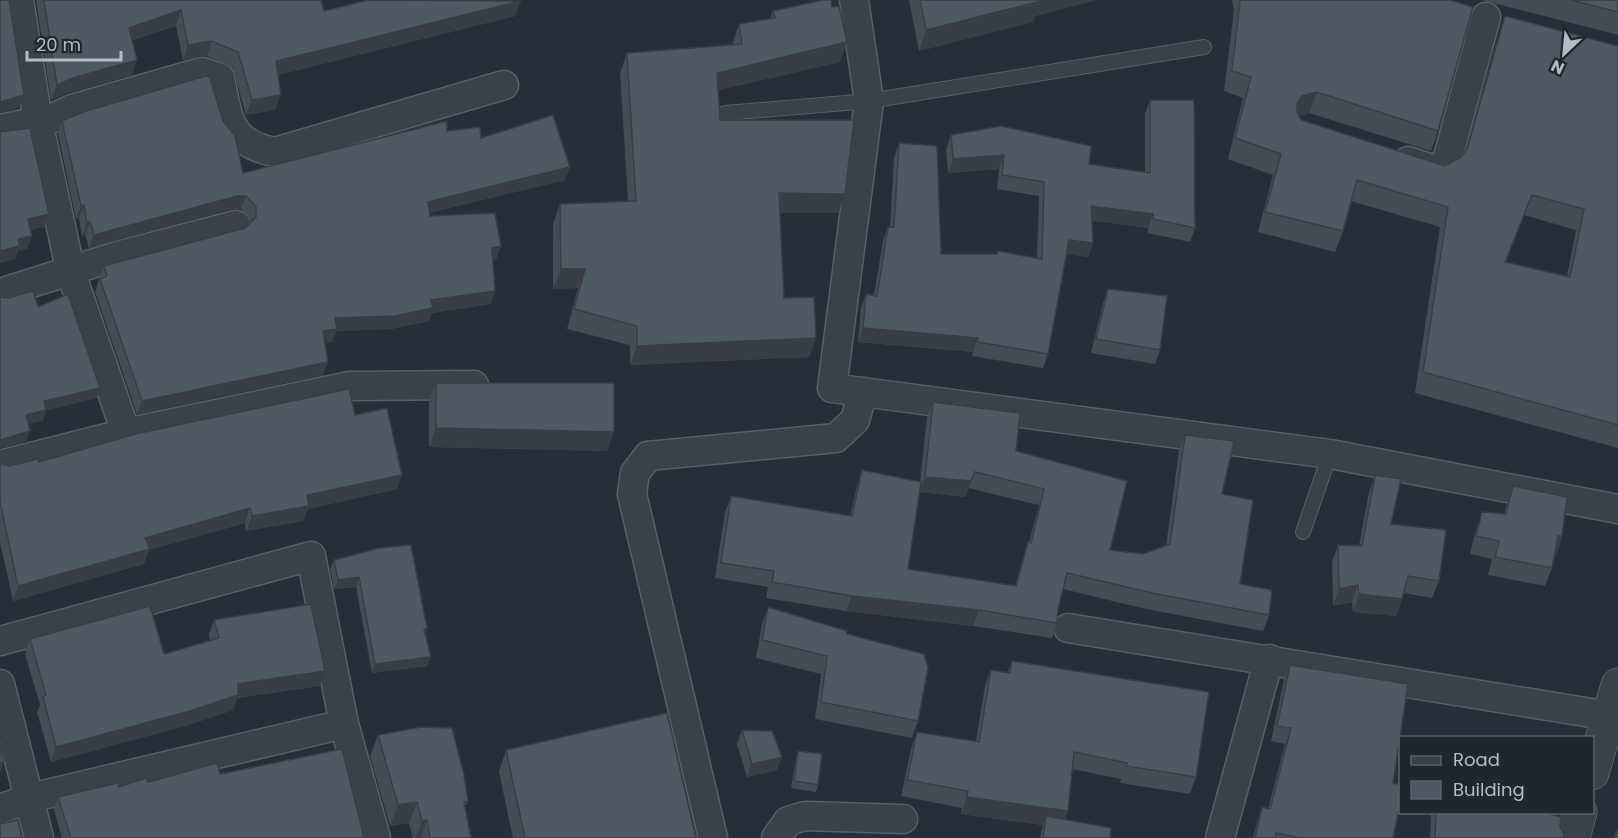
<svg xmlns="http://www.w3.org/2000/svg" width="1618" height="838" viewBox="0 0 1618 838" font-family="Poppins,sans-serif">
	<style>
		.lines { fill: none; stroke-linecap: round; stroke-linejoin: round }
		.service-casing { stroke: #575f69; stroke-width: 16 }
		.minor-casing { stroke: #575f69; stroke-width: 31 }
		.tertiary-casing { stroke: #575f69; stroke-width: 35 }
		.service { stroke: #39414b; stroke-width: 14 }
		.minor { stroke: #39414b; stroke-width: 28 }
		.tertiary { stroke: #39414b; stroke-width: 33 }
		.wall { fill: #434d58; fill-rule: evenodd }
		.shaded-wall { fill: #373e47 }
		.building { fill: #4e5966; stroke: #373e47; stroke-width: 1.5; fill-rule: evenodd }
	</style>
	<rect width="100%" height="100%" fill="#252f3b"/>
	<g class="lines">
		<defs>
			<g id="service">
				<polyline points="725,113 869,101 1204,47"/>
				<polyline points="1303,532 1330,454"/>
			</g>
			<g id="minor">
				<polyline points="19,0 38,121 71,273 126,433"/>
				<polyline points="854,0 869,101 832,388 1330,454 1618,509"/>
				<path d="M0,129l53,-11 19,-9 130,-37 18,6c8,40 9,66 55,74l229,-67"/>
				<polyline points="1408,161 1435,170 1444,165 1448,157 1486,17"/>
				<polyline points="0,293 117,256 236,225"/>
				<polyline points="0,465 126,433 350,386 474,385"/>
				<polyline points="1068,628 1610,716"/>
				<polyline points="0,641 311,556 344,724 376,838"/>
				<polyline points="0,684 39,838"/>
				<polyline points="0,809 30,798 344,724"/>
				<polyline points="713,838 632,494 635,473 648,456 836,438 855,420 863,392"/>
				<polyline points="776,838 788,821 805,816 903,819"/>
				<polyline points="1220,838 1269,659"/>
			</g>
			<g id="tertiary">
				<polyline points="1592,773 1618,685"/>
				<polyline points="1573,838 1580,812"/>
			</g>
		</defs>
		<use href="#service" class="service-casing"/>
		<use href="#minor" class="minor-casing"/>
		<use href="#tertiary" class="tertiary-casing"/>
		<use href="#service" class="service"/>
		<use href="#minor" class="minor"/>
		<use href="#tertiary" class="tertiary"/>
	</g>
	<g class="wall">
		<polygon points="36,0 321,0 324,11 515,16 278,75 275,110 246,115 233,68 207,56 183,60 176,26 132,40 132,75 67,93 51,100"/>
		<polygon points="909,0 1096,0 1035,16 1033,22 919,51"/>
		<path d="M1232,0h217l-11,131 -7,20 -122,-38 -10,3 2,4 144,46 15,-8 5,-6 33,-115 7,-21 113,30v402l-203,-55 25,-166 -89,-26 -8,30 -8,21 -77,-20 15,-57 -45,-16 15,-61 -19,-7 10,-81zM1524,215l52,15 -9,46 -61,-13z"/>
		<polygon points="1482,0 1618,0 1618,35"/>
		<polygon points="773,11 840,62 718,90 720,120 845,194 838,213 780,213 784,298 816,338 809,357 630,365 630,345 567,329 578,288 553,289 553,224 560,204 628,201 620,73 627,53 732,45 739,24 770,18"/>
		<polygon points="1150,100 1195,228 1190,242 1148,233 1148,228 1092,220 1093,243 1088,257 1067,254 1048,354 1043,368 972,356 973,352 858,342 861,308 866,294 874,295 883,241 888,227 890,227 894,157 899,143 941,254 996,254 1037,258 1039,196 997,189 999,169 948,173 946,149 951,135 1089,164 1145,173 1145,114"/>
		<polygon points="62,121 223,121 243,173 447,131 481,138 565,180 429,213 430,216 501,246 496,259 493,260 491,304 432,313 429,321 391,329 336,331 332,342 325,343 323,375 137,414 95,292 104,266 245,228 252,221 252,220 241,209 232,209 89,248 85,235 82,236 79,218 76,219 58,134"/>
		<polygon points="1108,289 1160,350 1155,364 1091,353 1103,303"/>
		<polygon points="436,383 607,451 429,447 429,402"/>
		<path d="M933,402l83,49 94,99 33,4 23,-8 13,-95 6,-16 37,59 18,90 29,31 -6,16 -117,-22 -83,-20 -5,20 -1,14 -5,15 -79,-12 -127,-15 -80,-13 2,-11 -53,-9 10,-66 6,-16 119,20 7,-30 5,-16 58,12 7,-65zM969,488l70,17 -10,37h-1l-5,16 -8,28 -107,-17 12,-77 45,5z"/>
		<polygon points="39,462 397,489 308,509 303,521 246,531 245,523 149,550 144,564 13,601 0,542 0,464 9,466"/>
		<polygon points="1375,475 1391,524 1439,581 1432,598 1404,593 1396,616 1353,612 1352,602 1333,606 1332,562 1338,545 1359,546 1369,492"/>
		<polygon points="1513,486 1562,536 1556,555 1555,555 1552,568 1545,586 1488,575 1492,559 1470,554 1476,530 1482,512 1504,514"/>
		<polygon points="379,548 427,628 425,633 427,666 372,673 356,587 334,589 330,569 334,560"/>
		<polygon points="768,607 847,634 918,721 912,738 815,719 821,674 756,658 762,624"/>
		<polygon points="214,620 325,671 320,686 237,698 233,710 185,726 51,762 37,712 40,705 25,654 30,639 164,654 210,641 209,634"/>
		<polygon points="1012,661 1196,777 1190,794 1120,783 1121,779 1072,769 1065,820 1110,838 1040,838 1043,825 961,814 962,808 901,796 911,749 917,732 976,741 985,686 991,670 1008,672"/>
		<polygon points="1290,665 1393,783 1393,838 1253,838 1257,823 1262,807 1268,809 1285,744 1271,741 1284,680"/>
		<polygon points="742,730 777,770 747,777 737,744"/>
		<polygon points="378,735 468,801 465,807 471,838 413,838 409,823 390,826 370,756"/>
		<polygon points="506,750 696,838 513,838 499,772"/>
		<polygon points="798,751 818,785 816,792 791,788 796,758"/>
		<polygon points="220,774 364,838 62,838 54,809 58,797 148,782"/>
		<polygon points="1431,813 1545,813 1560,827 1563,838 1430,838"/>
	</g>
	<g class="shaded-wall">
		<polygon points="1038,0 1096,0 1035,16 1033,22 919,51 926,30"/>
		<polygon points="521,1 515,16 270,77 276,61"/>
		<polygon points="181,10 176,26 124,43 129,28"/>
		<polygon points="212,41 207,56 183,60 188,45"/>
		<polygon points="847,42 840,62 710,92 717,73"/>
		<polygon points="137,60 132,75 67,93 51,100 57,85 73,78"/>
		<polygon points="1317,92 1309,113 1294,116 1297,103 1302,96"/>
		<polygon points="24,95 19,108 0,113 0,102"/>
		<polygon points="281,95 275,110 246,115 252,100"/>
		<polygon points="1004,155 999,169 948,173 953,159"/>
		<polygon points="570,167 565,180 423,214 428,202"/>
		<polygon points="779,193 845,194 838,213 772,213"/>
		<polygon points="237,196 246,196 241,209 232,209 89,248 94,235"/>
		<polygon points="84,205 79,218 76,219 81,206"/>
		<polygon points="1091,206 1153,214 1148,228 1086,220"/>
		<polygon points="49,214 44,227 23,232 28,219"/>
		<polygon points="90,222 85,235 82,236 87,223"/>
		<polygon points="32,236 27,249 18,251 15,259 0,263 0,251 18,239"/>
		<polygon points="1069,240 1093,243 1088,257 1064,254"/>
		<polygon points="501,246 496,259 487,261 492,248"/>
		<polygon points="561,269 585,269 578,288 553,289"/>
		<polygon points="495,291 491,304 432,313 429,321 391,329 336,331 332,342 318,344 323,331 335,318 431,300"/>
		<polygon points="863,328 978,338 973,352 858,342"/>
		<polygon points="816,338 809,357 630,365 637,346"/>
		<polygon points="328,362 323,375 137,414 142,401"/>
		<polygon points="100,388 97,398 41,412 44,401"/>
		<polygon points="46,410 43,421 22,425 26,415"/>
		<polygon points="436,428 614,432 607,451 429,447"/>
		<polygon points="30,431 26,441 0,449 0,440"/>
		<polygon points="975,472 965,497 919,492 925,477"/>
		<polygon points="402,475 397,489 308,509 303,521 246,531 252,516 307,495"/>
		<polygon points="250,508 245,523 149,550 144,564 13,601 18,586 145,538"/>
		<polygon points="1558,536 1562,536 1556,555 1552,554"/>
		<polygon points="359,577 356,587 334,589 338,580"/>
		<polygon points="1358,585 1352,602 1333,606 1339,589"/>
		<polygon points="1359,594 1402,599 1396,616 1353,612"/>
		<polygon points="852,596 979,610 973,626 846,611"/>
		<polygon points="431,657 427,666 372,673 375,664"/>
		<polygon points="325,671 320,686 237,698 233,710 185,726 51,762 56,747 238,684"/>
		<polygon points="782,757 777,770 747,777 752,764"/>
		<polygon points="4,762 0,773 0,763"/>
		<polygon points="967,797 1068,811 1062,827 1046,816 1043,825 961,814"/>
		<polygon points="417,802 409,823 390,826 398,805"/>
		<polygon points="427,820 421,838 416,838 422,821"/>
	</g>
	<g class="building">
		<polygon points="0,0 9,0 24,95 0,102"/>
		<polygon points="44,0 321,0 324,11 369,0 521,1 276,61 281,95 252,100 238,52 212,41 188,45 181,10 129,28 137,60 73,78 57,85"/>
		<polygon points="823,0 831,0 832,7 839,6 847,42 717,73 720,120 854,120 845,194 779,193 784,298 814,297 816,338 637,346 637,326 574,309 585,269 561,269 560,204 636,201 627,53 742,44 739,24 775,18 773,11"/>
		<polygon points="920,0 1040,0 1041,1 926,30"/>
		<path d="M1240,0h209l24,7 -35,124 -121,-39 -15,4 -5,7v9l4,8 144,46 15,-8 7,-9 38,-133 113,30v379l-195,-53 25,-165 -91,-27 -14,51 -78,-19 16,-58 -46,-16 16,-61 -19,-6zM1532,195l52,14 -14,68 -65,-15z"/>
		<polygon points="1571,0 1618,0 1618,12"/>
		<polygon points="206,76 210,78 223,121 235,136 243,173 447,121 447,131 480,127 481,138 553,115 570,167 428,202 430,216 495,213 501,246 492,248 495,291 431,300 433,308 395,316 335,318 337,329 323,331 328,362 142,401 100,279 107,276 104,266 245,228 256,217 256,207 246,196 237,196 94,235 90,222 87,223 84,205 81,206 62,121 83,112"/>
		<polygon points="1150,100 1194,100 1195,228 1153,219 1153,214 1091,206 1093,243 1069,240 1048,354 978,342 978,338 863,328 866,294 877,296 888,227 894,227 899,143 937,146 941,254 997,254 997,251 1042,259 1044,182 1002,175 1004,155 953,159 951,135 1001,126 1091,146 1089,164 1150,173"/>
		<polygon points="30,128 49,214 28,219 32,236 18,239 20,246 0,251 0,132"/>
		<polygon points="1108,289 1167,296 1160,350 1096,339"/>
		<polygon points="33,291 38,307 68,294 100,388 44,401 46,410 26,415 30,431 0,440 0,297 8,298"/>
		<polygon points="436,383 614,383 614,432 436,428"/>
		<polygon points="349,389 355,415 387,408 402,475 307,495 309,506 252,516 250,508 145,538 150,549 18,586 0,502 0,464 9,466 38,459 39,462 135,434"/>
		<polygon points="933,402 1020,413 1016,451 1127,481 1110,550 1143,554 1170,544 1185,435 1234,441 1222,494 1253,500 1240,584 1272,590 1269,615 1152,593 1067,573 1058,609 1057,623 979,610 852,596 772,582 774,571 721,563 731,496 852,516 862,470 921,482 908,569 1016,586 1028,542 1031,543 1044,489 975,472 971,481 925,477"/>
		<polygon points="1375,475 1401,479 1391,524 1446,530 1439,581 1408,576 1402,599 1359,594 1358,585 1339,589 1338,545 1362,546"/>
		<polygon points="1513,486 1567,497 1562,536 1558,536 1552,568 1495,557 1499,541 1476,536 1482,512 1506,514"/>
		<polygon points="411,545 427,628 424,629 431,657 375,664 359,577 338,580 334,560 379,548"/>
		<polygon points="311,604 325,671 238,684 238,695 190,711 56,747 43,697 46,695 30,639 150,606 164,654 219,638 214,620"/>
		<polygon points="768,607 847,631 847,634 924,654 928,668 918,721 821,702 827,656 762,640"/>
		<polygon points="1012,661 1209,692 1196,777 1126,766 1127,763 1074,752 1068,811 967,797 968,791 907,780 917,732 979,742 991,670 1010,673"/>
		<polygon points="1290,665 1408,684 1393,783 1401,785 1401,800 1393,838 1300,838 1276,833 1276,838 1255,838 1262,807 1270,809 1291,728 1277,726"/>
		<polygon points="667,713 696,838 525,838 506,750"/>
		<polygon points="421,727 452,728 464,775 468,801 464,802 471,838 430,838 427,820 422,821 417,802 398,805 378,735"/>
		<polygon points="742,730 772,731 782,757 752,764"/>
		<polygon points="0,744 4,762 0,763"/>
		<polygon points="342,749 364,838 71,838 58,797 118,783 119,787 146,778 148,782 217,763 220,774"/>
		<polygon points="798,751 822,754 818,785 794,781"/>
		<polygon points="1436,813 1545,813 1561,817 1560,827 1564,834 1563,838 1435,838"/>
		<polygon points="1046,816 1111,828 1110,838 1043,838"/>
		<polygon points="18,820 22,838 0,838 0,824"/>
		<polygon points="1617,830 1618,830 1618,838 1614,838"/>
	</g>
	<rect x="1399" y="736" width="195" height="78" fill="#1e2630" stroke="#5a626c" stroke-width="1.5"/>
	<rect x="1411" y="756" width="30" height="9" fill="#39414b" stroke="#5a626c" stroke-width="1.5"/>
	<text x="1453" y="766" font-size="18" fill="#b5bcc7">Road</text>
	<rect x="1411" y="781" width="30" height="18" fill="#4e5966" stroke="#5a626c" stroke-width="1.5"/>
	<text x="1453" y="796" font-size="18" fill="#b5bcc7">Building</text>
	<g transform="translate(1564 54) rotate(206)" stroke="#1e2630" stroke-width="4.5" paint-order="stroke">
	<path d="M0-4.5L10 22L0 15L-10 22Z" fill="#b5bcc7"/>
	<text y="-9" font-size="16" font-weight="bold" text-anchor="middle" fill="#b5bcc7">N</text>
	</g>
	<path d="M27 51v9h94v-9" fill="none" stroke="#b5bcc7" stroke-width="3"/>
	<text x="36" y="51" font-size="18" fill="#b5bcc7" stroke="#1e2630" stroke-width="4.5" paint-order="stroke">20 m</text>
</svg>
